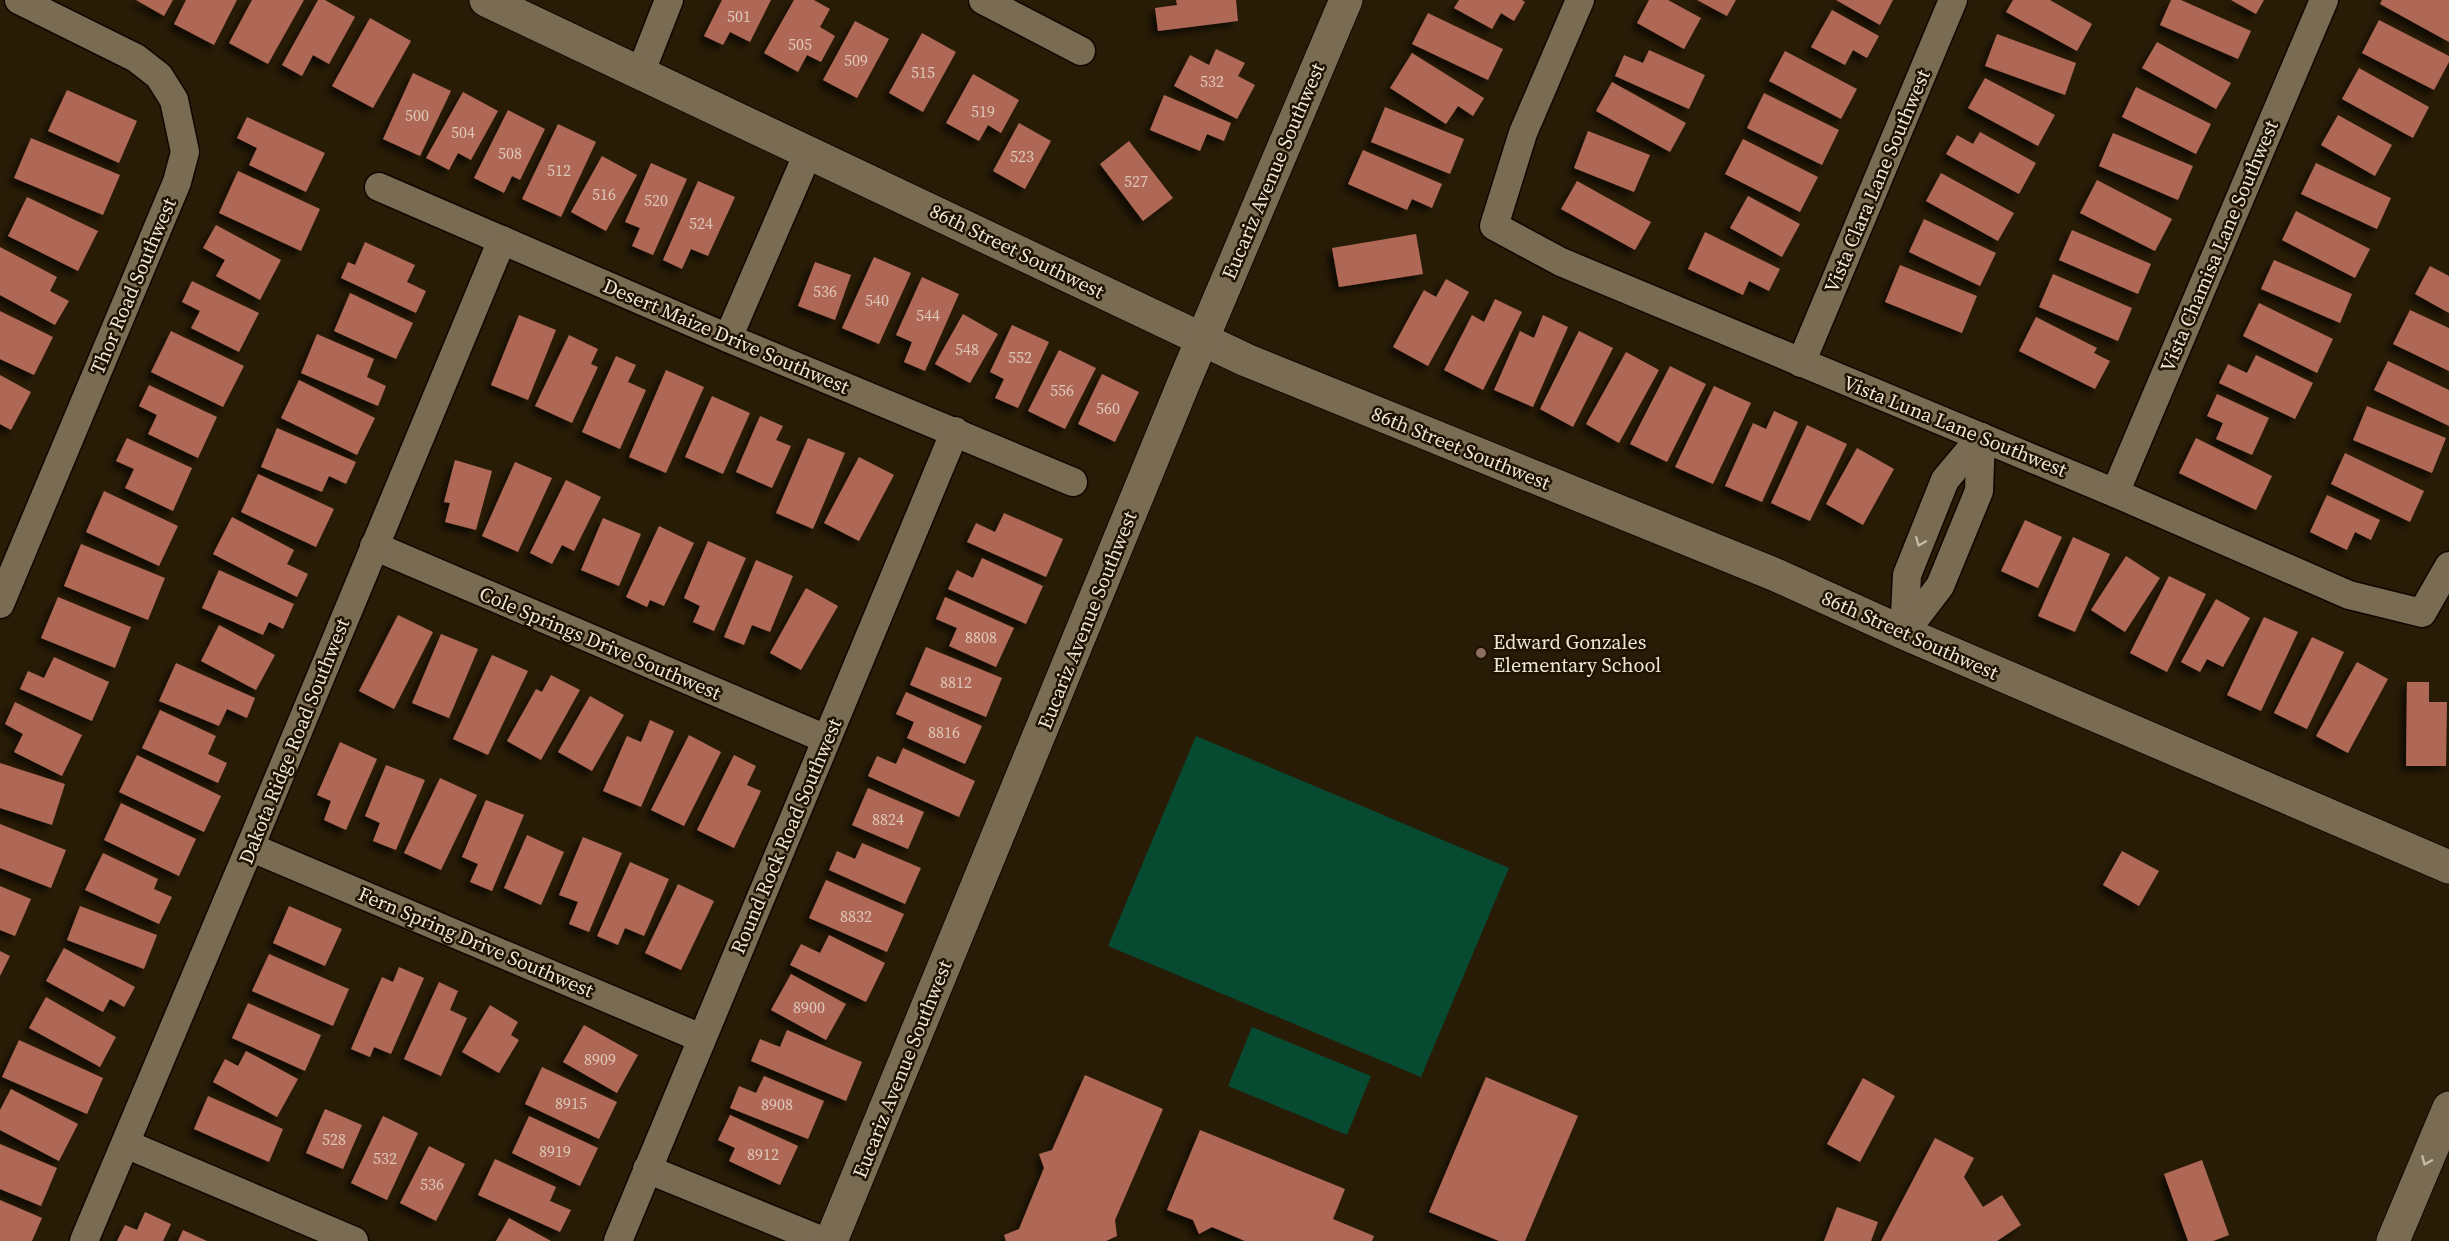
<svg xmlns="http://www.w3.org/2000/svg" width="2449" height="1241" viewBox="0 0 2449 1241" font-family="'Source Serif 4',serif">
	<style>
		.green { fill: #064a32 }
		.building { fill: #af6856; filter: url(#shadow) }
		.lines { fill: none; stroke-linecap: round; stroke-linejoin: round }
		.street-casing { stroke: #110600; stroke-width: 31 }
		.secondary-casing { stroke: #110600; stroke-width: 35 }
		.street { stroke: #7a6b53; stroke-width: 28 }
		.secondary { stroke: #7a6b53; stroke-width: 33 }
		.oneway { stroke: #c5bba9 }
		.education-dot { fill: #8d6e63; stroke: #1f1300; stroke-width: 2 }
		.labels { text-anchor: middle; stroke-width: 5; stroke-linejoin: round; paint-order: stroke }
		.number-label { font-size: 16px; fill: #dec6b8 }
		.street-label { font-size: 20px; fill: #eee6d8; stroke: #1f1300 }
		.poi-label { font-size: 20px; fill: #eee6d8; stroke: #1f1300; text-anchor: start }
	</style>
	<defs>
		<filter id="shadow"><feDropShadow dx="-5.5" dy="5.5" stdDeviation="3" flood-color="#0009"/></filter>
	</defs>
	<rect width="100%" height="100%" fill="#291c06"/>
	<g class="green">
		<polygon points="1196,736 1509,868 1421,1077 1108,946"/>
		<polygon points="1252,1027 1371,1076 1347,1135 1228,1086"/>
	</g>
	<g class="building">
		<polygon points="136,0 173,0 164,16"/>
		<polygon points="186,0 237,0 214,45 174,24"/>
		<polygon points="252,0 304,0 268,64 229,43"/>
		<polygon points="318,0 325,0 355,17 329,64 313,55 302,76 282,65"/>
		<polygon points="722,0 771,0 750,42 730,32 723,45 704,36"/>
		<polygon points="794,0 814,0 830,9 820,27 835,36 821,62 807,55 798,72 764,53"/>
		<polygon points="1176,0 1236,0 1238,21 1158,31 1155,8 1177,5"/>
		<polygon points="1459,0 1522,0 1525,2 1514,21 1501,13 1492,29 1454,8"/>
		<polygon points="1649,0 1668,0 1701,18 1684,49 1637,23"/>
		<polygon points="1697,0 1736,0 1727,16"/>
		<polygon points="1836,0 1893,0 1880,25"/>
		<polygon points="2013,0 2050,0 2092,24 2077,51 2006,12"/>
		<polygon points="2171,0 2181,0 2251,31 2238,59 2160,25"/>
		<polygon points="2231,0 2264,0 2256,14"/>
		<polygon points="2382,0 2449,0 2449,42 2380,4"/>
		<polygon points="1832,10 1879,36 1867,58 1853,50 1845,65 1811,47"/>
		<polygon points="1428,13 1503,49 1488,80 1412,44"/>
		<polygon points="370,18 411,41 373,108 332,86"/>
		<polygon points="2379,20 2449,56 2449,62 2434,90 2362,53"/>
		<polygon points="855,21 889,39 857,98 823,80"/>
		<polygon points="922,33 956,52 923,112 889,93"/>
		<polygon points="1997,34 2076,63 2065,95 1985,66"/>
		<polygon points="2157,42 2231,83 2216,109 2142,68"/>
		<polygon points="1216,49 1245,63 1238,76 1255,85 1237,119 1174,86 1190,55 1209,65"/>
		<polygon points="1649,50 1705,75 1689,109 1615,76 1624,55 1643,63"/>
		<polygon points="1785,51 1857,89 1841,119 1769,81"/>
		<polygon points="1412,53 1484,98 1473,116 1458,106 1446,124 1390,88"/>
		<polygon points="2359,68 2429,107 2413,138 2342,99"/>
		<polygon points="413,73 451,91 420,156 383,139"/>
		<polygon points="973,74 1019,100 1001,133 988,125 979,141 946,123"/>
		<polygon points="1985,78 2055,115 2038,146 1968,108"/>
		<polygon points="1612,82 1686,123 1670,152 1596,111"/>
		<polygon points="2136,87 2211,124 2196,154 2122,117"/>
		<polygon points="67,90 137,121 119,163 48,131"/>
		<polygon points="463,92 498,111 471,160 458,153 449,170 426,158"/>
		<polygon points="1764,93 1839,130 1822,165 1747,128"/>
		<polygon points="1164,95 1231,123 1224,141 1207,134 1200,151 1150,130"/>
		<polygon points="1385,107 1464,139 1450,174 1371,142"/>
		<polygon points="508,110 545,129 520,180 512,176 504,193 474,178"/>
		<polygon points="2338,115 2392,145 2375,176 2321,145"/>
		<polygon points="247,117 325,153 306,192 249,165 257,148 237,138"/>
		<polygon points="1019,123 1051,141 1025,189 993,171"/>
		<polygon points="558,124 596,142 561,217 522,199"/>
		<polygon points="1588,131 1650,155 1634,192 1574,168"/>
		<polygon points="1980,132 2036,163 2019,194 1946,154 1957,135 1973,144"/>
		<polygon points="2113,133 2193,166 2178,200 2099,166"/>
		<polygon points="31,138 120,175 103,215 14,178"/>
		<polygon points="1743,139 1818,177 1800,212 1725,174"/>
		<polygon points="1129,141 1173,198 1143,221 1100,164"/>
		<polygon points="1363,150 1442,184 1432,208 1412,199 1407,210 1348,184"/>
		<polygon points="602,156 637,175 606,231 571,212"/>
		<polygon points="651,163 687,179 653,255 632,246 640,228 625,222"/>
		<polygon points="2316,163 2391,198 2377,229 2301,194"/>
		<polygon points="238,171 320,209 301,251 219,213"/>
		<polygon points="1941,173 2014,213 1998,241 1926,201"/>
		<polygon points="2097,180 2172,219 2155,251 2080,213"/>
		<polygon points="698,181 735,197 708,256 691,249 682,269 663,260"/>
		<polygon points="1577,181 1651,222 1635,250 1561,209"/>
		<polygon points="1748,196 1800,224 1782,257 1730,228"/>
		<polygon points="27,197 98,231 78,271 8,236"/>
		<polygon points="2296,211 2370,249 2355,278 2282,240"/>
		<polygon points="1924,219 1996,253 1980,286 1909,252"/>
		<polygon points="216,225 281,260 260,300 216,276 225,260 203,248"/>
		<polygon points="2072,230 2151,264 2138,294 2059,260"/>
		<polygon points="1705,232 1780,269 1769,291 1749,281 1743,295 1688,269"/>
		<polygon points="1416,234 1423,274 1339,287 1332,248"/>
		<polygon points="365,242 415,265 407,282 426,291 416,313 341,278 348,262 355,265"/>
		<polygon points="0,247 57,277 50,291 69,301 55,325 0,295"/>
		<polygon points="874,257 911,273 879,344 842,328"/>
		<polygon points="2274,260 2352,294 2340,323 2261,289"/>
		<polygon points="815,262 851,275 835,320 798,306"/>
		<polygon points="1900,265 1977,296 1962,333 1885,302"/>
		<polygon points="2430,266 2449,276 2449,313 2415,294"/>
		<polygon points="2053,274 2132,308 2118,341 2039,307"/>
		<polygon points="922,277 959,294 925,371 904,362 912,342 896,335"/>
		<polygon points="1446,279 1469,292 1428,366 1393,347 1424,290 1436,297"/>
		<polygon points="192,281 259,313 239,352 191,328 200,311 182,302"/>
		<polygon points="350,293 413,323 396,359 334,331"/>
		<polygon points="1495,299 1522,312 1483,390 1444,370 1472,315 1484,322"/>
		<polygon points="2259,303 2333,339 2317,373 2243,336"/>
		<polygon points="2410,310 2449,328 2449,371 2393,344"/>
		<polygon points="0,311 53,337 34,375 0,359"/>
		<polygon points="963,314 998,334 970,383 935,364"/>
		<polygon points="519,315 556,330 528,400 491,385"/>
		<polygon points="1543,315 1568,327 1533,407 1494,390 1520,331 1534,338"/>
		<polygon points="2036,317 2097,348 2094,353 2110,361 2095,389 2019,351"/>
		<polygon points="1012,325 1049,342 1018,408 995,398 1004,379 990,372"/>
		<polygon points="171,331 244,366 223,407 151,372"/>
		<polygon points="1579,331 1613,348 1573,427 1540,409"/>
		<polygon points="317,334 374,359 367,377 386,386 378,406 301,373"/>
		<polygon points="569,335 598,349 591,364 598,367 572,423 535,406"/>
		<polygon points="1059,350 1096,368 1065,429 1028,411"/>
		<polygon points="1626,352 1659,370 1619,443 1586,424"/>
		<polygon points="2256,355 2313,383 2295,419 2219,383 2228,364 2247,373"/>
		<polygon points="616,356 636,365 628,382 646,390 620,449 582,432"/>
		<polygon points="2388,361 2449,390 2449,426 2374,390"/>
		<polygon points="1670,366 1706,384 1667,462 1630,444"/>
		<polygon points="666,370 704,387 666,473 629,457"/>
		<polygon points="1102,374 1139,392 1115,442 1078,424"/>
		<polygon points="0,375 31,392 11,430 0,424"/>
		<polygon points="299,380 375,418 357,455 281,418"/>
		<polygon points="149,385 217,417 198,458 148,434 157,415 139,406"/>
		<polygon points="1714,386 1751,403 1713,484 1675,467"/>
		<polygon points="2217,394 2269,418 2252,455 2216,439 2223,423 2207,416"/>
		<polygon points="712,396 750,413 723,474 685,457"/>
		<polygon points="2367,406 2446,438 2432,473 2353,440"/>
		<polygon points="1774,411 1798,422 1762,502 1725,486 1753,423 1766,429"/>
		<polygon points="760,416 783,426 776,440 791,446 772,488 736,472"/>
		<polygon points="1807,425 1847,444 1810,521 1771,503"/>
		<polygon points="277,428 356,462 346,484 329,476 322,492 261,467"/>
		<polygon points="127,438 192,468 173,511 125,488 134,469 116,461"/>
		<polygon points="808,438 845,453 813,529 776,513"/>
		<polygon points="2196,438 2272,476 2256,510 2179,473"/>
		<polygon points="1857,448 1894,469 1863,525 1826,504"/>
		<polygon points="2345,453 2424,491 2410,522 2331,484"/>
		<polygon points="859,457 894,475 859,541 824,523"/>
		<polygon points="455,460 492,471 476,530 445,522 450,503 444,502"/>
		<polygon points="515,462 552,478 518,552 482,536"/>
		<polygon points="258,474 334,509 316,547 241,512"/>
		<polygon points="566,480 601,497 574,551 562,545 552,564 530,553"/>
		<polygon points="104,491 178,526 159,566 86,532"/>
		<polygon points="2327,495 2380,520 2371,540 2355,532 2347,550 2310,532"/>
		<polygon points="1004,513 1063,539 1046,577 967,542 976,523 995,532"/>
		<polygon points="232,517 294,550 287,564 308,574 297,597 213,554"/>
		<polygon points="603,518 641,534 619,586 581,570"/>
		<polygon points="2025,520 2062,537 2038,588 2001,571"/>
		<polygon points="659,526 694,543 664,606 650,600 647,607 626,597"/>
		<polygon points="2073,537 2110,554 2075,632 2038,616"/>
		<polygon points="708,541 746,558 714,631 693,622 700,606 684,598"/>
		<polygon points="81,544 165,578 148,620 64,586"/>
		<polygon points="2126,556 2160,578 2125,632 2091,610"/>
		<polygon points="982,558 1043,586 1026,624 948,589 957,570 973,578"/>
		<polygon points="756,560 793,576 770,632 752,625 744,645 724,637"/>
		<polygon points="219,570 294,604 283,629 269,622 263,635 202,608"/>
		<polygon points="2169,576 2206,594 2167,672 2130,653"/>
		<polygon points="806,588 838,606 801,670 770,653"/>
		<polygon points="58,597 131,627 115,668 41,638"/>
		<polygon points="945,597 1014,628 996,667 949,646 957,628 936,619"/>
		<polygon points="2216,599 2250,618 2223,667 2207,659 2200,672 2181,662"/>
		<polygon points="398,615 433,632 394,709 359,691"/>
		<polygon points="2264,617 2298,632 2261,711 2227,695"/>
		<polygon points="219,625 275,655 256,690 201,661"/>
		<polygon points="441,634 478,649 449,718 412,703"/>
		<polygon points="2312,637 2344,652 2307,729 2274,713"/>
		<polygon points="926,647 1002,678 986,717 910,685"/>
		<polygon points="492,655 528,671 488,755 453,739"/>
		<polygon points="54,657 109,682 92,721 20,689 28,671 44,678"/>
		<polygon points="2357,662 2388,679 2348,753 2316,736"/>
		<polygon points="176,663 255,698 247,718 227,709 219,726 159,701"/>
		<polygon points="551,675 580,690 541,760 507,741 536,689 542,692"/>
		<polygon points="2407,682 2429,682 2429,702 2447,702 2446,766 2406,766"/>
		<polygon points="906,692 982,726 965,764 907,738 914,722 896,714"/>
		<polygon points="590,696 624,715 592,771 558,752"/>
		<polygon points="15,702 82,735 62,776 14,752 23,734 5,724"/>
		<polygon points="160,710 216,736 208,754 227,763 218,783 142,748"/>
		<polygon points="650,720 674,731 641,807 603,791 627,736 641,742"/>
		<polygon points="689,735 721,752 684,826 651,810"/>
		<polygon points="340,742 377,759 346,830 324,820 331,801 317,795"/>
		<polygon points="903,748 975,781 959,817 868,776 877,756 896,764"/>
		<polygon points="137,755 221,796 204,832 119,792"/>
		<polygon points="734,755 756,766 747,785 761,791 734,848 697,830"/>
		<polygon points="0,763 65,784 52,825 0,808"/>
		<polygon points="386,765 425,780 396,850 373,841 380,823 365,816"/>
		<polygon points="440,778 477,795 441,870 404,853"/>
		<polygon points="868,788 924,812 908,849 852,825"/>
		<polygon points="486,800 524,815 492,891 470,882 478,864 462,857"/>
		<polygon points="121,803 196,839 179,876 104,840"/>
		<polygon points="0,824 66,850 51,888 0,868"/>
		<polygon points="527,835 564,852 541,905 504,888"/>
		<polygon points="583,837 622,853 589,932 569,924 578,902 559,895"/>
		<polygon points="862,843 921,868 905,904 829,870 837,851 855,859"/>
		<polygon points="2122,851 2159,871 2139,906 2103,885"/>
		<polygon points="103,853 158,879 154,889 172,897 159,924 85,890"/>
		<polygon points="630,862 669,879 644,936 625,928 618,945 597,936"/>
		<polygon points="826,880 904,914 887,952 809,918"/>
		<polygon points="678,884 714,901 681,970 645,953"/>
		<polygon points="0,886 31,899 15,936 0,930"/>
		<polygon points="80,906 157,935 144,969 67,940"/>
		<polygon points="289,906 342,929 325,966 273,943"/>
		<polygon points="829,935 885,963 866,1002 790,965 801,944 820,953"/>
		<polygon points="64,948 135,987 124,1007 110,999 103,1012 46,981"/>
		<polygon points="0,951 10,956 0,976"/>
		<polygon points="269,954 349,989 333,1026 252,991"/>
		<polygon points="399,967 424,978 391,1054 374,1047 370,1057 351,1049 382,977 393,982"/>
		<polygon points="791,974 846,1004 826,1040 771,1010"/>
		<polygon points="439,982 458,991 450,1010 467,1018 441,1076 404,1059"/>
		<polygon points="46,997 116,1037 100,1067 29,1028"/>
		<polygon points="248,1003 321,1035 305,1071 232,1038"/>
		<polygon points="490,1005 518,1022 511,1035 519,1040 499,1073 462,1052"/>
		<polygon points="584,1025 638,1055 617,1093 563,1062"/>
		<polygon points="787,1030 862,1062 846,1101 751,1061 760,1039 780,1047"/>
		<polygon points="19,1040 103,1078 87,1114 2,1077"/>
		<polygon points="246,1051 298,1079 277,1117 213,1082 225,1059 238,1066"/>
		<polygon points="542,1067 617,1102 599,1139 525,1104"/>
		<polygon points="1085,1075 1163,1109 1115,1220 1117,1236 1106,1241 1006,1241 1004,1235 1019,1229 1044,1168 1039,1154 1052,1150"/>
		<polygon points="764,1076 824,1101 808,1139 730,1108 739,1086 756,1093"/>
		<polygon points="1486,1077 1578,1116 1525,1241 1499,1241 1429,1212"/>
		<polygon points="1863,1078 1895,1096 1860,1162 1827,1144"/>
		<polygon points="11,1089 78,1124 59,1161 0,1130 0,1110"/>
		<polygon points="208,1096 283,1129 269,1162 194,1129"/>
		<polygon points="325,1109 362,1125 343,1169 306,1153"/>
		<polygon points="730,1115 798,1146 780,1185 729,1161 735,1148 718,1140"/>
		<polygon points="383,1116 418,1133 387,1200 351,1183"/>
		<polygon points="529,1116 598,1148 580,1186 512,1153"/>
		<polygon points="1200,1130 1345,1189 1333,1219 1374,1236 1372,1241 1245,1241 1212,1227 1199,1234 1193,1220 1167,1210"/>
		<polygon points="1935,1138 1974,1158 1964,1177 1983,1207 2002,1195 2021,1225 1997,1241 1881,1241"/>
		<polygon points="0,1144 57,1168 41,1206 0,1189"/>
		<polygon points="429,1146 465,1164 436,1221 400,1203"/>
		<polygon points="495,1159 556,1187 550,1201 571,1210 560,1232 478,1195"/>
		<polygon points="2202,1160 2229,1235 2213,1241 2188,1241 2164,1174"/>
		<polygon points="0,1200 42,1218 32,1241 0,1241"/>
		<polygon points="1837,1207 1878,1222 1871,1241 1824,1241"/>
		<polygon points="145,1212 171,1224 163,1241 117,1241 125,1225 137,1230"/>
		<polygon points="509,1218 551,1241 496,1241"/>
		<polygon points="183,1230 207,1241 178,1241"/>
	</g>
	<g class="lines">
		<defs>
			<g id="street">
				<polyline points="983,0 1081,51"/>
				<polyline points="1580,0 1523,133 1494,226 1561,262 2115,493 2349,595 2422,613 2449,566"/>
				<polyline points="640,74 669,0"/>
				<polyline points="379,187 728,338 1073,482"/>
				<polyline points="728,338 808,153"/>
				<polyline points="1801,363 1953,0"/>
				<polyline points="2115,493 2324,0"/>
				<polyline points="374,546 826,739"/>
				<polyline points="0,604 177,182 185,152 174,100 159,76 136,58 19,0"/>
				<polyline points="1904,633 1907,575 1945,480 1981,437"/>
				<polyline points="1904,633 1940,586 1979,491 1981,437"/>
				<polyline points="250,847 701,1038"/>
				<polyline points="126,1144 354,1241"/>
				<polyline points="647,1169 823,1241"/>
				<polyline points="84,1241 250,847 502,240"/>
				<polyline points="618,1241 955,431"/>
			</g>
			<g id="secondary">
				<polyline points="486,0 1246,360 1776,575 1904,633 2449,867"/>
				<polyline points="831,1241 1185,380 1346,0"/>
				<polyline points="2393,1241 2449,1108"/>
			</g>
		</defs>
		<use href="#street" class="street-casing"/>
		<use href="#secondary" class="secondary-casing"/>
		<use href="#street" class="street"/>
		<use href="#secondary" class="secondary"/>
	</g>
	<defs><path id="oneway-chevron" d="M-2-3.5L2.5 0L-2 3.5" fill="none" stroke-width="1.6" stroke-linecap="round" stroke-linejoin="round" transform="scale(1.5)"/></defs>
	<g class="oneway">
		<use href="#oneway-chevron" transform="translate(1920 542) rotate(112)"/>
		<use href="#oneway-chevron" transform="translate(2426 1161) rotate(113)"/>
	</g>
	<circle class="education-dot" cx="1481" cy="653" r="6"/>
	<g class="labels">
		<g class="number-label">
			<text x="739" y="22">501</text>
			<text x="800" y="50">505</text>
			<text x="856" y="66">509</text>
			<text x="923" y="78">515</text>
			<text x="1212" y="87">532</text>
			<text x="983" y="117">519</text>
			<text x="417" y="121">500</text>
			<text x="463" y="138">504</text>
			<text x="510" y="159">508</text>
			<text x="1022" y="162">523</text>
			<text x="559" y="176">512</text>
			<text x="1136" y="187">527</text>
			<text x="604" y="200">516</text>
			<text x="656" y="206">520</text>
			<text x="701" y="229">524</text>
			<text x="825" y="297">536</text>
			<text x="877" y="306">540</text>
			<text x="928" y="321">544</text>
			<text x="967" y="355">548</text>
			<text x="1020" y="363">552</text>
			<text x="1062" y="396">556</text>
			<text x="1108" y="414">560</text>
			<text x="981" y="643">8808</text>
			<text x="956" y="688">8812</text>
			<text x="944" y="738">8816</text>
			<text x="888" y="825">8824</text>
			<text x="856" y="922">8832</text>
			<text x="809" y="1013">8900</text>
			<text x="600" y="1065">8909</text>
			<text x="571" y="1109">8915</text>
			<text x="777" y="1110">8908</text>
			<text x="334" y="1145">528</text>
			<text x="555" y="1157">8919</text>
			<text x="763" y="1160">8912</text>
			<text x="385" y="1164">532</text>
			<text x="432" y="1190">536</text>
		</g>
		<g class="street-label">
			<text transform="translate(1273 171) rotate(-67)" y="7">Eucariz Avenue Southwest</text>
			<text transform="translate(1877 181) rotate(-67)" y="7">Vista Clara Lane Southwest</text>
			<text transform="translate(2219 246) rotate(-67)" y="7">Vista Chamisa Lane Southwest</text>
			<text transform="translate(1017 251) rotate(26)" y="7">86th Street Southwest</text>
			<text transform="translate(133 286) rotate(-67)" y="7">Thor Road Southwest</text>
			<text transform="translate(726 336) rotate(23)" y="7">Desert Maize Drive Southwest</text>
			<text transform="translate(1955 426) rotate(22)" y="7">Vista Luna Lane Southwest</text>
			<text transform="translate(1461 448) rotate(22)" y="7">86th Street Southwest</text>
			<text transform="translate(1087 620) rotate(-68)" y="7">Eucariz Avenue Southwest</text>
			<text transform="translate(1910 635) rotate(24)" y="7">86th Street Southwest</text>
			<text transform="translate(600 643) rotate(23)" y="7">Cole Springs Drive Southwest</text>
			<text transform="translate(294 741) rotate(-68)" y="7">Dakota Ridge Road Southwest</text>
			<text transform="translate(786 836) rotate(-67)" y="7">Round Rock Road Southwest</text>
			<text transform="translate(476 942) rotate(23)" y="7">Fern Spring Drive Southwest</text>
			<text transform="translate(902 1069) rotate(-68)" y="7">Eucariz Avenue Southwest</text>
		</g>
		<g class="poi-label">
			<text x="1493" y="649">Edward Gonzales<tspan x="1493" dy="23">Elementary School</tspan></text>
		</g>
	</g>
</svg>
